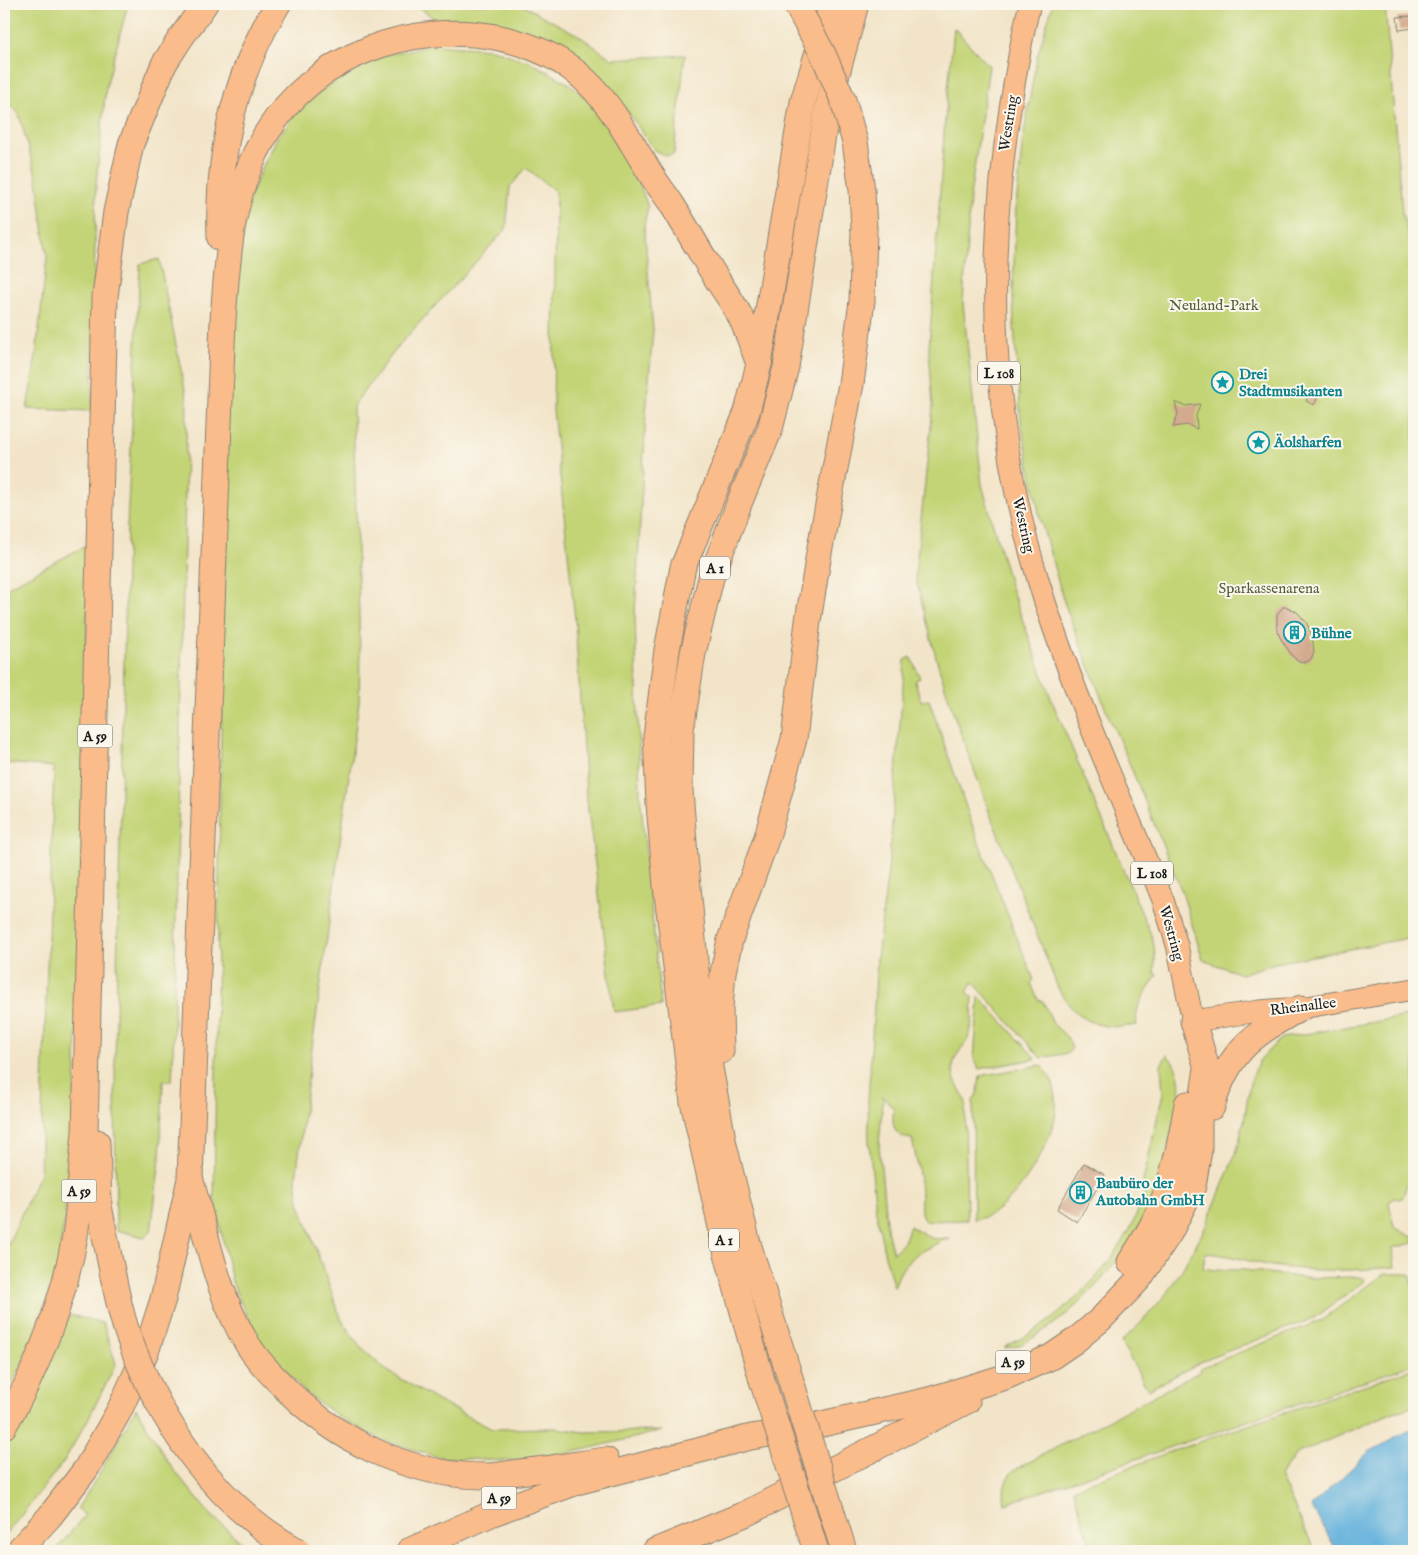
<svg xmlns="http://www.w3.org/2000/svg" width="1418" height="1555" viewBox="0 0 1418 1555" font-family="'IM FELL English',serif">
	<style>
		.green { fill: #c3d476; stroke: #707849 }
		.water { fill: #62b1dc; stroke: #3f667c }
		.building { fill: #d4aa8f }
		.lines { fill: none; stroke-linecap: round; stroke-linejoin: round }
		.primary-casing { stroke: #878072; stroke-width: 23 }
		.highway-casing { stroke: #878072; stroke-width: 27 }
		.primary { stroke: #fabc8b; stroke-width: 21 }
		.highway { stroke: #fabc8b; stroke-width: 25 }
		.highway-bridge-casing { stroke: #878072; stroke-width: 27; stroke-linecap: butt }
		.highway-bridge { stroke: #fabc8b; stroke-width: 25 }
		.labels { text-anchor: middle; stroke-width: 4; stroke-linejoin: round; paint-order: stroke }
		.shield { fill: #fbf7ec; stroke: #5f5e5a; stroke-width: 1 }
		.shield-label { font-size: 14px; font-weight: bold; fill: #1c1c1c }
		.street-label { font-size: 15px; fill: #1c1c1c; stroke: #fbf7ec }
		.park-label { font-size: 15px; fill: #565c3c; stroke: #fbf7ec }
		.culture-label { font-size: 15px; font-weight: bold; fill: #0d838f; stroke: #fbf7ec; text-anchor: start }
	</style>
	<rect width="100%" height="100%" fill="#fbf7ec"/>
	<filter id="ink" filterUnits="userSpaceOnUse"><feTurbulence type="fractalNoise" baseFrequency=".02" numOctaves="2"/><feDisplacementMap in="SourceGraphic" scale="10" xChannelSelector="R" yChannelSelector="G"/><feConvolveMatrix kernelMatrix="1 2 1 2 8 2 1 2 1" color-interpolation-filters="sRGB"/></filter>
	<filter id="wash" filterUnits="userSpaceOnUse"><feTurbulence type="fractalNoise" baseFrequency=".0096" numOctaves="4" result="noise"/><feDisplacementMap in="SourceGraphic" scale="20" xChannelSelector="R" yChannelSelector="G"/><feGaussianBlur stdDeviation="1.12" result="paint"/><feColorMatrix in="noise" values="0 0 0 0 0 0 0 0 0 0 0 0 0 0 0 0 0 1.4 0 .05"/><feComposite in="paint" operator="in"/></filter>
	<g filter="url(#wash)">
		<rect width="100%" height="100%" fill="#f2e4c8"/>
		<g class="green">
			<polygon points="4,4 128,4 106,87 96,184 92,411 27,409 36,355 47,257 37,179 19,114 4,97"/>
			<polygon points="414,4 520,4 578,35 612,59 685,55 674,154 666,156 654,150 624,106 603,85 439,22"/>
			<polygon points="1053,4 1385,4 1402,213 1414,256 1414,937 1275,963 1241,974 1203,960 1182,892 1125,753 1108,715 1064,602 1040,518 1021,423 1014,326 1013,293 1016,208 1022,147 1030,97 1037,57"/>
			<path d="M954,28l35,38 -19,131 -7,106 19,182 28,100 42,116 93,220c9,17 12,33 9,52l3,2c-9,16 -24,31 -20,50 -37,6 -61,-3 -79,-37l-68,-174 -37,-102 -16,-51 -22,-85 18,-169 -4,-59 16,-228z"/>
			<polygon points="435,45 491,49 530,62 570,84 603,115 626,146 648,207 644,225 653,330 646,414 635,614 640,794 661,1006 614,1012 586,794 575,620 553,410 556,206 555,191 526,168 510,187 506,229 400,344 353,406 360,653 359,702 309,1070 296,1179 299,1202 341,1319 360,1347 386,1370 436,1400 492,1429 556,1428 584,1432 662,1431 557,1456 502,1461 438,1457 382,1440 339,1417 307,1394 257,1339 232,1282 214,1198 226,403 245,208 261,170 277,138 297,111 321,91 352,70 389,54"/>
			<polygon points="159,259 187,400 173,1061 172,1081 163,1081 160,1158 151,1232 144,1237 116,1230 115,1062 127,526 140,264"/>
			<polygon points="89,544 74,1145 58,1267 31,1344 4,1401 4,1253 40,1173 54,767 4,763 4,589"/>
			<path d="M911,657l9,21 -5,3 6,20 8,-1 45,130 60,150 -3,3 7,17 5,1 10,23 14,13 5,11 -4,5 -27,5 -68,-76 -6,10 6,5c-1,12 0,25 -3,36 -3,13 -16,19 -17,35 -1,18 14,25 13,39l-1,1 2,112 -42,1c-6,-6 -4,-14 -4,-23 0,-20 -5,-39 -9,-59 -18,-2 -21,-13 -18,-30l-11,-13 -4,49 7,77 4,21 3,10 11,-11 6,-16 23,13 16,-1c-29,14 -45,17 -55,50l-9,-32 -9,-44 -7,-70 -1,-41 9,-142 12,-97 16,-202z"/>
			<polygon points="979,997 981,998 1036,1059 979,1069 974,1059"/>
			<path d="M1414,1015v158l-7,11 -4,13 -3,2 -7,-1 -4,5 5,24 20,11v5l-22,5 3,19c-41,4 -82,5 -122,-1 -23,-4 -46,-12 -68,-13l-2,15 11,2h31l61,8 54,-1 5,2 -1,3 -50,36 -109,42 -57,30 -27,-48 19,-18 24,-27 19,-29 22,-40 32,-78 7,-29 6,-38 9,-22 13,-14 10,-9z"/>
			<path d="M1167,1055c21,22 11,49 5,75 -5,19 -8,41 -15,59 -22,55 -66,112 -115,143 -15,9 -21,15 -38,16 8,-5 16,-9 24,-13 42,-25 92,-76 109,-122 5,-12 10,-19 6,-32l20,-88 -2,-28z"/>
			<path d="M1041,1065c13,14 16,28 15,46 -3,32 -46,108 -82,108l-1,-118 5,-9 2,-16z"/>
			<path d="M1384,1274h26l4,19v71l-409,140c-2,-14 -1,-24 9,-34l185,-98 1,-4 122,-48z"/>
			<polygon points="70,1315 103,1323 116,1364 86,1423 64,1461 4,1537 4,1443 16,1423"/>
			<polygon points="1414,1368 1414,1407 1394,1412 1296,1454 1280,1476 1315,1551 1092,1551 1073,1489 1167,1453"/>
			<polygon points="136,1408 170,1465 208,1512 243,1544 214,1551 55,1551 85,1515 77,1509 98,1476"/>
		</g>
		<polygon class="water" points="1414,1428 1414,1551 1337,1551 1311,1506 1369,1452"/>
		<g id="blocks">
			<g class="building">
				<polygon points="1414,16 1414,28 1399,30 1397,17"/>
				<polygon points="1310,393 1318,397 1314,405 1306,401"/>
				<polygon points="1175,402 1185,406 1200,404 1196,416 1197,429 1187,425 1173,427 1178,414"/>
				<polygon points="1283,607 1287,607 1297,612 1306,622 1312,635 1314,652 1311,659 1306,662 1299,661 1293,657 1281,639 1277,631 1277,614"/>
				<polygon points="1084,1163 1105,1175 1077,1222 1057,1209"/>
			</g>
		</g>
	</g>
	<g filter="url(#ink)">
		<use href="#blocks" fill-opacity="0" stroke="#878072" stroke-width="1"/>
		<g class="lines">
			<defs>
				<path id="primary" d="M1030,4c-9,34 -14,70 -20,105 -25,160 -19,319 29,474 33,109 81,212 124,317l14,45 16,76 66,-10 42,-3 113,-19"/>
				<g id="highway">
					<path d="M220,238c-3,-84 14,-162 58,-234"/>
					<polyline points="721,1051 720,1008 723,972 730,940 767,837 794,739 808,621 819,553 851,384 862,301 864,230"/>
					<path d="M1212,1107c16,-55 40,-73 89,-99"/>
					<polyline points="97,1142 99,1206 113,1276"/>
					<path d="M191,1181c16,56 26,114 57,164 8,13 20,26 31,37 54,57 128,94 207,94 11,0 23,-3 34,-4 29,-3 57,-8 86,-12"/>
					<path d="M1130,1262c10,-15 20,-30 27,-47 16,-33 24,-75 30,-111"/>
					<polyline points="787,1368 747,1240 724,1145 709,1062 696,971 685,856 680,790 681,730 693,653 711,578 740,501 770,429 786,367 827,110 856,4"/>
					<polyline points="761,1377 727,1254 693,1102 666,886 659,804 656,737 667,650 683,567 747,412 759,364 803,102 832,4"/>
					<path d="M4,1426c33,-54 60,-127 71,-190 5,-34 6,-69 10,-103l20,-836 11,-85 15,-68 33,-80 16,-25 25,-35"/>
					<path d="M18,1551l32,-35 36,-47 33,-58 16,-35 12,-27 16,-50 27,-120 33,-859c5,-67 7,-126 43,-186 48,-79 145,-114 234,-96 28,6 55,17 77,35 31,25 48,60 69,93 7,13 17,25 25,37 15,24 29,49 44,73 9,15 21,30 28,46 6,14 11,28 16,42"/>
					<polyline points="409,1551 493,1513 577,1482 751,1437 795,1430 929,1400 1005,1377 1051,1357 1076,1340 1101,1319 1139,1279 1170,1232 1193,1186 1199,1150 1199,1122 1207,1068 1193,1021"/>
					<polyline points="655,1551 745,1514 967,1401"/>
				</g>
			</defs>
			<use href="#primary" class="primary-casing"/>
			<use href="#highway" class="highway-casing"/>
			<use href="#primary" class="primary"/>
			<use href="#highway" class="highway"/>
			<defs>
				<g id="highway-bridge">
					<polyline points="796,4 823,54 843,100 855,142 862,190 864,230"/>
					<path d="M113,1276c4,19 8,38 14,56 31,88 87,173 171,219"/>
					<polyline points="787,1368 844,1551"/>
					<polyline points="761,1377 816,1551"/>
				</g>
			</defs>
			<use href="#highway-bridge" class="highway-bridge-casing"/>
			<use href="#highway-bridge" class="highway-bridge"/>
		</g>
	</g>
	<defs>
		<symbol id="sight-ring" viewBox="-11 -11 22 22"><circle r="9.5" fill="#fbf7ec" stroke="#0f9aa8" stroke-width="1.5"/><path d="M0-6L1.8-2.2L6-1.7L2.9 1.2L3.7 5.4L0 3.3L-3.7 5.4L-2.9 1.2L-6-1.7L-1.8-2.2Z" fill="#0f9aa8"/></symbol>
		<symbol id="building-ring" viewBox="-11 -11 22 22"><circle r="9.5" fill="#fbf7ec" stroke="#0f9aa8" stroke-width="1.5"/><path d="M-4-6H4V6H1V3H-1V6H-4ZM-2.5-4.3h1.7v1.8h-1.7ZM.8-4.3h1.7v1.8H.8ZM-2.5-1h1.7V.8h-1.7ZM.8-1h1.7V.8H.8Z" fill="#0f9aa8"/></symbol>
	</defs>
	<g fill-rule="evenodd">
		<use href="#sight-ring" x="1210" y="370" width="25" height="25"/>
		<use href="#sight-ring" x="1246" y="430" width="25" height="25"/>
		<use href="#building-ring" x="1282" y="620" width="25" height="25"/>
		<use href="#building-ring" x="1068" y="1180" width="25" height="25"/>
	</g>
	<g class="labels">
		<g class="shield">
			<rect x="978" y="361.5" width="42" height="23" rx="4"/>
			<rect x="700" y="556.5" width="30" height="23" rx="4"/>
			<rect x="77.5" y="724.5" width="35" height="23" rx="4"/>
			<rect x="1131" y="861.5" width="42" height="23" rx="4"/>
			<rect x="61.5" y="1179.5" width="35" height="23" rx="4"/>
			<rect x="709" y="1228.5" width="30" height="23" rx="4"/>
			<rect x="995.5" y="1350.5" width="35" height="23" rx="4"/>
			<rect x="481.5" y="1486.5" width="35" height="23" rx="4"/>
		</g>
		<g class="shield-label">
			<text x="999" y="378">L 108</text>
			<text x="715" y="573">A 1</text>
			<text x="95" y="741">A 59</text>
			<text x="1152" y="878">L 108</text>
			<text x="79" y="1196">A 59</text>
			<text x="724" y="1245">A 1</text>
			<text x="1013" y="1367">A 59</text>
			<text x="499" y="1503">A 59</text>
		</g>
		<g class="street-label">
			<text transform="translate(1008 123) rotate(-81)" y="5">Westring</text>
			<text transform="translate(1024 525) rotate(77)" y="5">Westring</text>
			<text transform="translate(1172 933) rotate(74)" y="5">Westring</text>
			<text transform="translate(1303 1006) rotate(-7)" y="5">Rheinallee</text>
		</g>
		<g class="park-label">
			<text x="1214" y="310">Neuland-Park</text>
			<text x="1269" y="593">Sparkassenarena</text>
		</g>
		<g class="culture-label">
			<text x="1239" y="379">Drei<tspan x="1239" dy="17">Stadtmusikanten</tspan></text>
			<text x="1274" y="447">Äolsharfen</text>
			<text x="1311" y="638">Bühne</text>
			<text x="1096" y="1188">Baubüro der<tspan x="1096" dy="17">Autobahn GmbH</tspan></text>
		</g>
	</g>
	<rect width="1418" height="1555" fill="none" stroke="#fbf7ec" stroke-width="20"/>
</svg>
